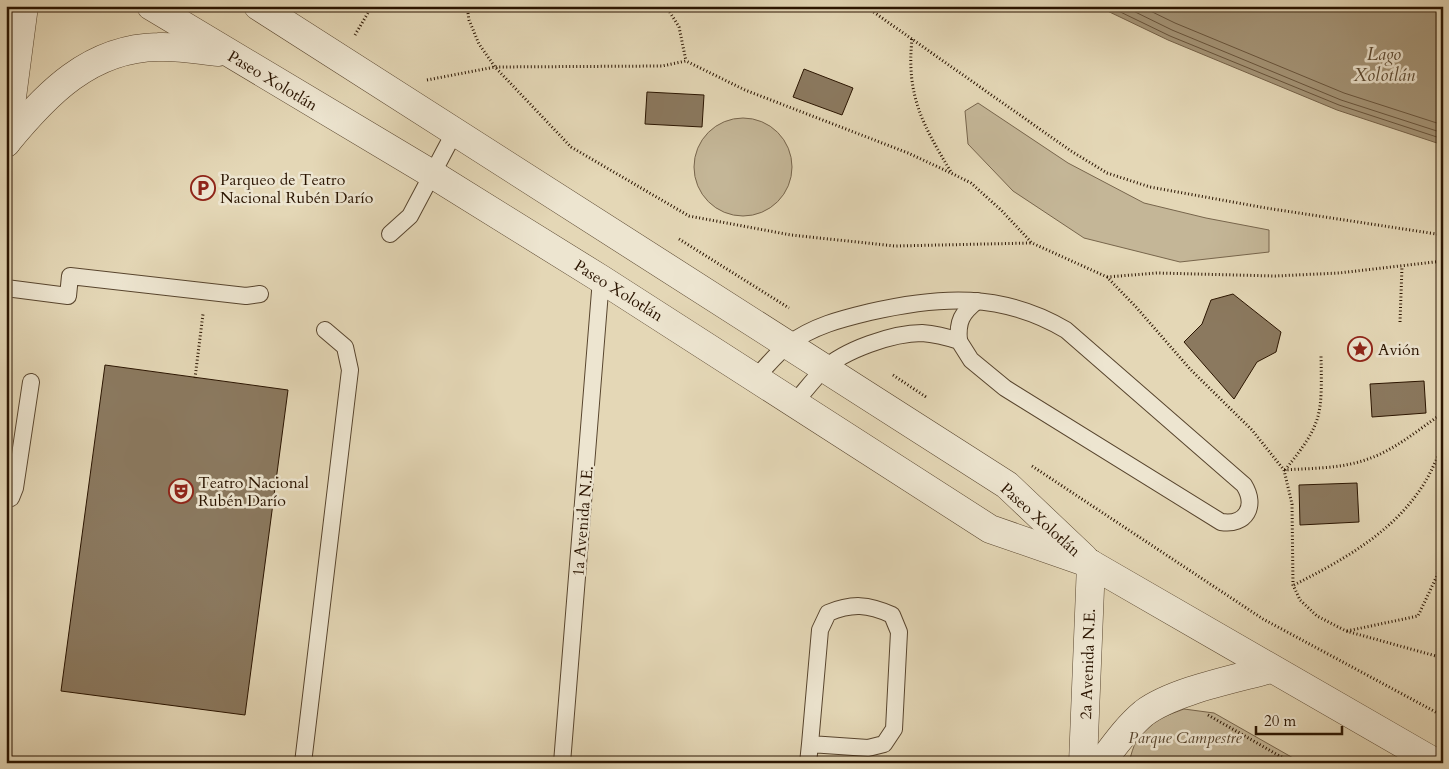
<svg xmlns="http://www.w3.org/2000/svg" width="1449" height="769" viewBox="0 0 1449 769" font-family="Cardo,serif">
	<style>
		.green { fill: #c4b697; stroke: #77654c }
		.water { fill: #a59578; stroke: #746148 }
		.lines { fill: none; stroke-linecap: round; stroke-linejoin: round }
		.shore { stroke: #68543c; stroke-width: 1 }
		.building { fill: #8b795f; stroke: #2a1400 }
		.service-casing { stroke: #58452e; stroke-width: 18 }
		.minor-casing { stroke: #58452e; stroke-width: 29 }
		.tertiary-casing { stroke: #58452e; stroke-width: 29 }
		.path { stroke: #2a1400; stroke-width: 3; stroke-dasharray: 1 2.5; stroke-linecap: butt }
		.service { stroke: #ede5d0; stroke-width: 16 }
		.minor { stroke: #ede5d0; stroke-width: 28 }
		.tertiary { stroke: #ede5d0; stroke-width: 28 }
		.labels { text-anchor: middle; stroke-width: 5; stroke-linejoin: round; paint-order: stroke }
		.street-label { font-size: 16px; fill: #2a1400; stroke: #ede5d0 }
		.poi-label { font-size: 16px; fill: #2a1400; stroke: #ede5d0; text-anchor: start }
		.park-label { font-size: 16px; font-style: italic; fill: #58452d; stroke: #ede5d0 }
		.water-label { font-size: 18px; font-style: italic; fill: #5b4830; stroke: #ede5d0 }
	</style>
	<rect width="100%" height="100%" fill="#e4d7b6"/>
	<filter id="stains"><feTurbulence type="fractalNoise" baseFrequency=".004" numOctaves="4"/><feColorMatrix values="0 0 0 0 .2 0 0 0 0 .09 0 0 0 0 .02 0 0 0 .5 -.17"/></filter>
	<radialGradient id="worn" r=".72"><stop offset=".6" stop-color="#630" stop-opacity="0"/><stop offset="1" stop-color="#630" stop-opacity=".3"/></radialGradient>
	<g class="green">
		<polygon points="978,103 1068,163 1144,203 1206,218 1269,230 1269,252 1180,262 1084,238 1013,191 968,144 965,111"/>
		<circle cx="743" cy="167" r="49"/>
		<path d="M1184,709l30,4 88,50h-173c8,-36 22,-42 55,-54z"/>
	</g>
	<polygon class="water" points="1097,6 1443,6 1443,145 1337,110 1168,40"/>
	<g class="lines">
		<g class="shore">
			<polyline points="1108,6 1170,36 1339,105 1443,139"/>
			<polyline points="1123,6 1172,30 1341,100 1443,133"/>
			<polyline points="1140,6 1175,23 1344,93 1443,125"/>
		</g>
	</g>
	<g class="building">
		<polygon points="804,69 853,88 842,115 793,97"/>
		<polygon points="647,92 704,95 702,127 645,124"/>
		<polygon points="1233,294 1281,332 1276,352 1257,362 1234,399 1184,342 1202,324 1211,300"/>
		<polygon points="105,365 288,390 245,715 61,691"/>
		<polygon points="1424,381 1426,413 1372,417 1370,384"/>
		<polygon points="1357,483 1359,522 1300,525 1299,485"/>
	</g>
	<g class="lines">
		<defs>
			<g id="service">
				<polyline points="390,234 410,216 454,133"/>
				<polyline points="6,288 68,296 70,276 246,296 260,294"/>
				<path d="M959,341c-2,-20 3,-28 18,-40"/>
				<path d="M756,377c11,-11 21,-24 33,-33 24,-18 52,-25 81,-32 70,-16 132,-20 196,18l178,155c13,21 2,41 -23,37l-216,-134 -34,-28 -12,-19c-12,-4 -24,-7 -37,-8 -29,0 -78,17 -99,37 -10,10 -19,22 -28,32"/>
				<polyline points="6,500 11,498 15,488 31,382"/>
				<polyline points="303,763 350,370 345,347 325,330"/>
				<polyline points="562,763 601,279"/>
				<path d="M808,763l2,-19 10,-114 8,-17c24,-10 40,-9 64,2l7,17 -5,97 -10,15 -16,4 -58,-4"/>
			</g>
			<polyline id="minor" points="1083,763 1091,564"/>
			<g id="tertiary">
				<polyline points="151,6 432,174 601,279 990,529 1091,564 1436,763"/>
				<polyline points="258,6 1007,485 1084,558"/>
				<path d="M6,143c40,-49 84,-95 152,-96 21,-1 41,3 61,5"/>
				<polyline points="6,143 24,6"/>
				<path d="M1101,763c13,-17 26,-36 43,-50 29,-22 91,-34 127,-44"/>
			</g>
		</defs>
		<use href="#service" class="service-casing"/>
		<use href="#minor" class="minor-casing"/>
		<use href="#tertiary" class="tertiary-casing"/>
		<g class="path">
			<polyline points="467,6 469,20 479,44 495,67 571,147 689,216 791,235 895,246 1031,243"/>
			<polyline points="666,6 679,27 686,61"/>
			<polyline points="865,6 1071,151 1107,173 1150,187 1266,208 1443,235"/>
			<polyline points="355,35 372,6"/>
			<path d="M912,39c-6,57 11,86 39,133"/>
			<polyline points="427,80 495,67 662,66 686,61 745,90 908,153 951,173 971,183 1001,210 1032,243 1107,277 1136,307 1190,369 1252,430 1284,470 1292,504 1293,585 1300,600 1317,616 1346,631 1443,658"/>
			<polyline points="679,239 789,308"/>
			<polyline points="1107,277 1157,273 1275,276 1339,273 1443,261"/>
			<polyline points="1400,322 1402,267"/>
			<polyline points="893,375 926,397"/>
			<polyline points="195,378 203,314"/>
			<polyline points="1032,466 1263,619 1443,716"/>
			<path d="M1284,470c28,-2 57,-1 84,-11 27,-9 51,-30 75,-46"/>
			<path d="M1285,470c38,-47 37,-55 36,-114"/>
			<path d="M1294,585c45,-23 93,-49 123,-91 11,-14 18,-32 26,-48"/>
			<polyline points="1347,631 1418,616 1443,563"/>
			<polyline points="1208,715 1292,763"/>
		</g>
		<use href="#service" class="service"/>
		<use href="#minor" class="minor"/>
		<use href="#tertiary" class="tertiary"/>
	</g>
	<defs>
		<symbol id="parking-ring" viewBox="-11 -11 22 22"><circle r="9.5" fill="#ede5d0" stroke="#8f2418" stroke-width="1.5"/><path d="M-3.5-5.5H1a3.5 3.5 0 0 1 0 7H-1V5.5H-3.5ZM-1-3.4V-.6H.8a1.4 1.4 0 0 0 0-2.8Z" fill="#8f2418"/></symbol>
		<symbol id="sight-ring" viewBox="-11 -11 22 22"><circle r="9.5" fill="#ede5d0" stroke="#8f2418" stroke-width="1.5"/><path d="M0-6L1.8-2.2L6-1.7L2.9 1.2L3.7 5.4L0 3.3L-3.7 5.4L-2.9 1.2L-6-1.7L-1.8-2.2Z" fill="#8f2418"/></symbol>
		<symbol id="theatre-ring" viewBox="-11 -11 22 22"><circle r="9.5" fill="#ede5d0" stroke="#8f2418" stroke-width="1.5"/><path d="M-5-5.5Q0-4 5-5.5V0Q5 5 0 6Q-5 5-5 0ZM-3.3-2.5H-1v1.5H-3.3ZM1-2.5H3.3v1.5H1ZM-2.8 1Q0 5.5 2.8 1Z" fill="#8f2418"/></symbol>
	</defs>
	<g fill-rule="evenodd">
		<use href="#parking-ring" x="189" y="174" width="28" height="28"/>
		<use href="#sight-ring" x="1346" y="335" width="28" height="28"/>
		<use href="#theatre-ring" x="167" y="477" width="28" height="28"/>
	</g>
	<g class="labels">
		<g class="street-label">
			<text transform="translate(273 80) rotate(31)" y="6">Paseo Xolotlán</text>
			<text transform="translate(619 290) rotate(32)" y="6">Paseo Xolotlán</text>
			<text transform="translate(1041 519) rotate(42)" y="6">Paseo Xolotlán</text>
			<text transform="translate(582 521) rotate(-85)" y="6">1a Avenida N.E.</text>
			<text transform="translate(1087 664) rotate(-88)" y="6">2a Avenida N.E.</text>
		</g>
		<g class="poi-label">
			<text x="220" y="185">Parqueo de Teatro<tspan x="220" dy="18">Nacional Rubén Darío</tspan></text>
			<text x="1378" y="355">Avión</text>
			<text x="198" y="488">Teatro Nacional<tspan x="198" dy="18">Rubén Darío</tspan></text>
		</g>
		<g class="park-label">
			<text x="1185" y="743">Parque Campestre</text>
		</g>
		<g class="water-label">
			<text x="1384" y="60">Lago<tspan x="1384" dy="21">Xolotlán</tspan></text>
		</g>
	</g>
	<rect width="1449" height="769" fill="none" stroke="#e4d7b6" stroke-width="25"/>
	<rect x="8" y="8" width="1434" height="754" fill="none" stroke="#2a1400" stroke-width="2.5"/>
	<rect x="12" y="12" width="1424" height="744" fill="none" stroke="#2a1400"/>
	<path d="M1256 726v8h86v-8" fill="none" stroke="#2a1400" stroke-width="2.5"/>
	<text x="1264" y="726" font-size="15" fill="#2a1400" stroke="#ede5d0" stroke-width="4" paint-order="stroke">20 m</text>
	<rect width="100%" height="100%" filter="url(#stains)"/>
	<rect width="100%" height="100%" fill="url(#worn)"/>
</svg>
